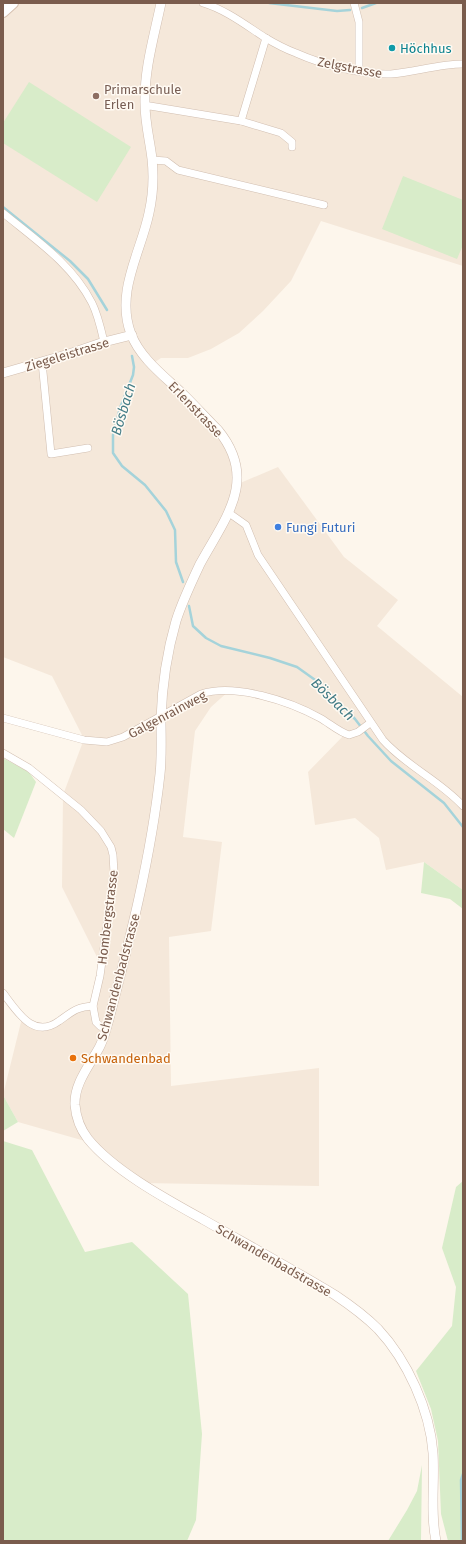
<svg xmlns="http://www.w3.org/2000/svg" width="466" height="1544" viewBox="0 0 466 1544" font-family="'Fira Sans',sans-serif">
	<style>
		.residential { fill: #f5e8da }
		.green { fill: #d8ecc9 }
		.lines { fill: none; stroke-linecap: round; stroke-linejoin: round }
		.stream { stroke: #a5d3da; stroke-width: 2.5 }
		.minor-casing { stroke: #d1beb0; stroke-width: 8 }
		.tertiary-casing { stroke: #d1beb0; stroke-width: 10 }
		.secondary-casing { stroke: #d6c0b0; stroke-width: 12 }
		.minor { stroke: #fff; stroke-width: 7 }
		.tertiary { stroke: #fff; stroke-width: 9 }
		.secondary { stroke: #fff; stroke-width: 10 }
		.culture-dot { fill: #0f9aa8; stroke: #fffaf3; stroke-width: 1.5 }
		.education-dot { fill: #8d6e63; stroke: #fffaf3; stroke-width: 1.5 }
		.shop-dot { fill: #3f7fe0; stroke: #fffaf3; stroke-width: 1.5 }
		.food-dot { fill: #e8710a; stroke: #fffaf3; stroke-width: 1.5 }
		.labels { text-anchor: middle; stroke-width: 3; stroke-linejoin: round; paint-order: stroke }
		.culture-label { font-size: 13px; fill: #0d838f; stroke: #fffaf3; text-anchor: start }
		.street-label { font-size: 13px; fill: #7a5c4d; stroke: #fffaf3 }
		.education-label { font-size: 13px; fill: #785e54; stroke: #fffaf3; text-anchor: start }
		.shop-label { font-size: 13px; fill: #366cbe; stroke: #fffaf3; text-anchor: start }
		.food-label { font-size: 13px; fill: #c56008; stroke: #fffaf3; text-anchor: start }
		.water-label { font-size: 14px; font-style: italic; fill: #437c86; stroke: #fffaf3 }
	</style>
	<rect width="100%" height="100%" fill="#fdf6ec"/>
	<polygon class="residential" points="3,3 463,3 463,266 321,221 291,281 263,311 239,333 211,349 188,358 161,358 152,364 187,398 233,456 238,484 278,467 344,557 398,600 377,626 463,697 463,890 424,862 386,870 379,838 355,818 315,825 308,772 345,734 303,710 230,690 211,707 195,731 183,837 222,842 211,931 169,937 171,1086 319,1068 319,1186 143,1183 92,1143 18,1122 3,1095 22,1018 33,1025 59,1021 92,1006 101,965 62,887 63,795 84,739 52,676 3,657"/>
	<g class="green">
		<polygon points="29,82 131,147 97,202 3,143 3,123"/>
		<polygon points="403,176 463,200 463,245 457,259 382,229"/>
		<polygon points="3,758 29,772 36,782 14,838 3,829"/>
		<polygon points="424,862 463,890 463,909 450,899 421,893"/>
		<polygon points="3,1095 18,1122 3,1131"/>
		<polygon points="3,1141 32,1150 85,1252 132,1242 188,1294 202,1434 196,1520 187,1541 3,1541"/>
		<polygon points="463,1181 463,1541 448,1541 441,1514 438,1441 431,1409 416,1371 452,1326 456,1287 442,1248 456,1187"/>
		<polygon points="422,1465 421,1541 388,1541 407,1510 417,1491"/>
	</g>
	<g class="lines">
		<g class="stream">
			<polyline points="269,3 337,11 350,10"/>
			<polyline points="362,8 376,3"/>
			<polyline points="3,207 70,261 88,279 107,310"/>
			<polyline points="132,356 134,367 133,375 120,408 113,435 113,453 122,466 145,485 166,511 175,530 176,562 183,582"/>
			<polyline points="189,606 193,626 206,638 221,646 270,658 297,667 318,682 355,719 368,736 391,761 444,803 463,827"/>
			<polyline points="462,1541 461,1480 463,1474"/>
		</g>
		<defs>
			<g id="minor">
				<path d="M203,3c23,7 41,21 61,34 10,6 21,12 32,16 27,12 65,22 95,21 24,-2 48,-10 72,-10"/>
				<polyline points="354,3 359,22 359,71"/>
				<polyline points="145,107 150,106 241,121 266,38"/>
				<polyline points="241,121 281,133 292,142 292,147"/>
				<polyline points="152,160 166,161 178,170 324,205"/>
				<path d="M3,213c33,27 69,51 89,90 6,12 9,26 12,39"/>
				<polyline points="42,362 51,454 88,448"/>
				<path d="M229,513l17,12 12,30 125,185c23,26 56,40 80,66"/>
				<path d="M3,718l81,22 23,2 16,-5 78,-43c34,-11 88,7 119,24 9,5 19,14 29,17l9,-3 12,-9"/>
				<polyline points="3,753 29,768 81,810 101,831 111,847 113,855 114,873 100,976 93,1006 96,1022 100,1026 106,1029"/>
				<path d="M3,993c14,18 30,47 56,28 13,-9 17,-14 34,-15"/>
			</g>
			<g id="tertiary">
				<path d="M161,3c-7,34 -17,66 -16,101 0,19 5,37 7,55 2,18 1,36 -3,54 -8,39 -34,79 -18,121 10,26 36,44 55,63 11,11 21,22 32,33 41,50 7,88 -18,134 -9,19 -18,38 -24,57 -9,31 -14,66 -15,98 0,18 1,37 -1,55 -9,83 -30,165 -51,245 -3,10 -5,20 -10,29 -10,18 -25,36 -24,57 1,12 6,25 13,34 26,32 80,61 116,81 44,25 88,49 131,75 15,10 30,21 43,34 29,31 52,81 55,124 2,29 -3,59 3,88"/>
				<polyline points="3,373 69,354 104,342 132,335"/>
			</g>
			<polyline id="secondary" points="3,12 13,3"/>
		</defs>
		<use href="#minor" class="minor-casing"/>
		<use href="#tertiary" class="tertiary-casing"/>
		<use href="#secondary" class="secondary-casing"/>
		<use href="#minor" class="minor"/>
		<use href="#tertiary" class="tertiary"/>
		<use href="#secondary" class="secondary"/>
	</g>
	<circle class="culture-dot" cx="392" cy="48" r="4"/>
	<circle class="education-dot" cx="96" cy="96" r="4"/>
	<circle class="shop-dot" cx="278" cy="527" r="4"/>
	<circle class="food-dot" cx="73" cy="1058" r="4"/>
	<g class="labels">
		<g class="culture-label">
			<text x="400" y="53">Höchhus</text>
		</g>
		<g class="street-label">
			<text transform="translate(350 67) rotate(11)" y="5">Zelgstrasse</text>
			<text transform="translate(67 354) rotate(-17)" y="5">Ziegeleistrasse</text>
			<text transform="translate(196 409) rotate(46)" y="5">Erlenstrasse</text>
			<text transform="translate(167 714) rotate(-28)" y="5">Galgenrainweg</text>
			<text transform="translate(107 917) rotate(-83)" y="5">Hombergstrasse</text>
			<text transform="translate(118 977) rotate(-75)" y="5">Schwandenbadstrasse</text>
			<text transform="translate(274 1260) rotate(30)" y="5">Schwandenbadstrasse</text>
		</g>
		<g class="education-label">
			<text x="104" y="94">Primarschule<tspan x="104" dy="15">Erlen</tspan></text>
		</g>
		<g class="shop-label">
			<text x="286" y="532">Fungi Futuri</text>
		</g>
		<g class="food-label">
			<text x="81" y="1063">Schwandenbad</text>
		</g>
		<g class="water-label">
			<text transform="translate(123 409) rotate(-73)" y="5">Bösbach</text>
			<text transform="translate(333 699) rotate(44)" y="5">Bösbach</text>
		</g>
	</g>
	<rect width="466" height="1544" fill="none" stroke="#7a5c4d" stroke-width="8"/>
</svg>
